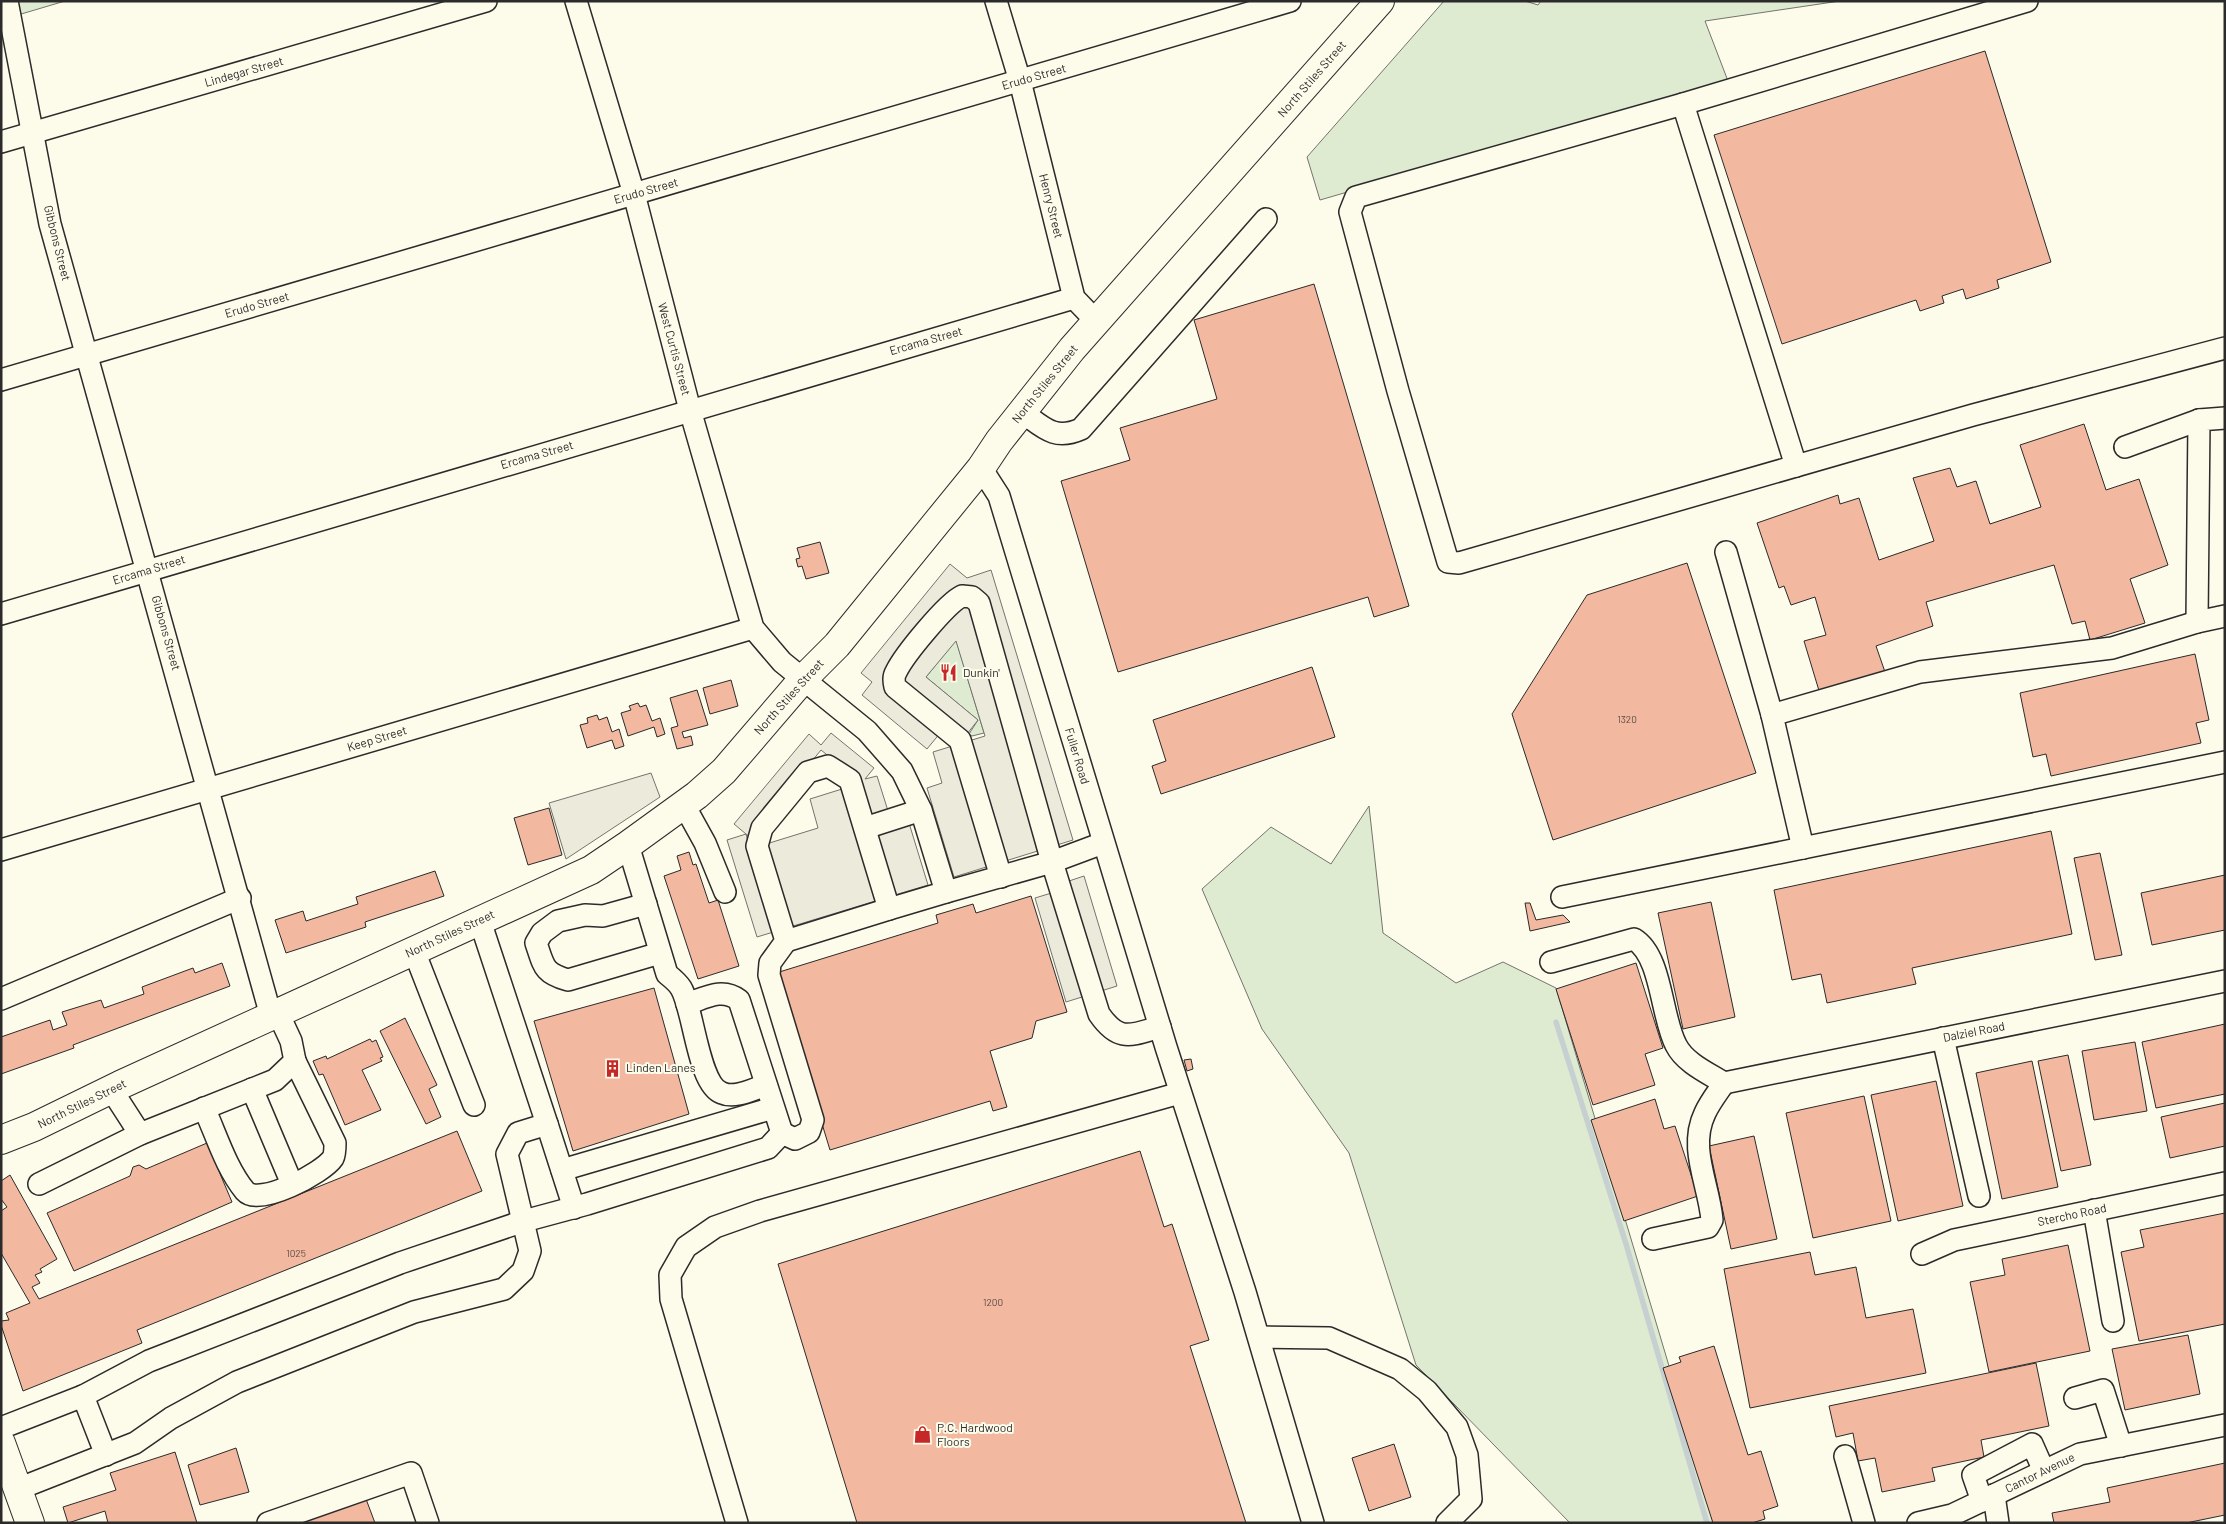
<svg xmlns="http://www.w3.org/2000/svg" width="2226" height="1524" viewBox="0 0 2226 1524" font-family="Barlow,sans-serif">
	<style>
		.green { fill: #deebd1; stroke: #74746e }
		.parking { fill: #eceadb; stroke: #74746e }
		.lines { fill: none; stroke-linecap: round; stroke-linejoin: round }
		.stream { stroke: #c7d0d0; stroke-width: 5.5 }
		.building { fill: #f2b8a0; stroke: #2b2b2b }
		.minor-casing { stroke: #2b2b2b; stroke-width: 24 }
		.major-casing { stroke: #2b2b2b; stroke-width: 30 }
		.minor { stroke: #fdfbea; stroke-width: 21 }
		.major { stroke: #fdfbea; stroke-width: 28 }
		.labels { text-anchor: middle; stroke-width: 4; stroke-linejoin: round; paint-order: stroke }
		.number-label { font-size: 10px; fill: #5d4e48 }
		.street-label { font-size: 12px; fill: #2b2b2b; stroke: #fdfbea }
		.poi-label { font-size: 12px; fill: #2b2b2b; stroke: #fdfbea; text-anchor: start }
	</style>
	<rect width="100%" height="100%" fill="#fdfbea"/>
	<g class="green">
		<polygon points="1,1 65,1 1,20"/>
		<polygon points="1444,1 1525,1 1538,5 1541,1 1840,1 1705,21 1728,81 1320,200 1307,157"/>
		<polygon points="956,640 984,733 972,736 969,734 978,720 926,677"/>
		<polygon points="1369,806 1383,933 1456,983 1503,962 1556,988 1716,1523 1570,1523 1416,1365 1349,1153 1262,1029 1202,889 1271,827 1331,864"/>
	</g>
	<g class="parking">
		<polygon points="950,564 967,578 991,570 1073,840 954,877 927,788 942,783 933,752 985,736 956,641 926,677 978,720 967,734 950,721 927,749 862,695 872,682 861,673"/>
		<polygon points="831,733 874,768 865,779 877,776 889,814 872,819 862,783 821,750 750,837 746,834 750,849 818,828 810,799 842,789 857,838 909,823 928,885 757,937 727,840 746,834 734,824 809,734 821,745"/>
		<polygon points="651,773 660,797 566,859 549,803"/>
		<polygon points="1084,876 1117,986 1066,1002 1035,898 1068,888 1066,882"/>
	</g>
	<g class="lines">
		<polyline class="stream" points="1556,1022 1626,1244 1707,1523"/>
	</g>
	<g class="building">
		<polygon points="1985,51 2051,262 1997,280 1999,288 1966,299 1963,289 1942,296 1944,303 1920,311 1916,300 1782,344 1714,135"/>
		<polygon points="1314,284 1409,606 1374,617 1368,597 1118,672 1061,481 1130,460 1120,428 1217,399 1194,320"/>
		<polygon points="2084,424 2106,490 2139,479 2168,565 2130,579 2145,623 2090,640 2085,621 2072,624 2054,565 1926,602 1933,626 1876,646 1885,672 1820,694 1804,641 1826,635 1815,597 1791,605 1784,586 1779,588 1757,523 1838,495 1840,504 1859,498 1879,560 1934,541 1913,478 1950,468 1957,487 1976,481 1990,524 2041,507 2020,445"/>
		<polygon points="820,542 829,573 806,579 802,566 798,567 796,559 800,558 797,548"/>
		<polygon points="1687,563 1756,773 1553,840 1512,714 1587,595"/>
		<polygon points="2195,654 2209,720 2196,723 2201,743 2051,776 2046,754 2033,757 2020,693"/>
		<polygon points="1312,667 1335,737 1161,794 1152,766 1166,761 1153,720"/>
		<polygon points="731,680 738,706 710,714 703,688"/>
		<polygon points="697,690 708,725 682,732 684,738 691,736 693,745 677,749 671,728 678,726 670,698"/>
		<polygon points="638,703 640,707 646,705 652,721 660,718 665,734 657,737 654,727 628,736 621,713 631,710 629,706"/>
		<polygon points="597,715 599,720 607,717 612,732 619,729 624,746 615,749 612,740 587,748 580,725 588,723 587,718"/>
		<polygon points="549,808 562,855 528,865 514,818"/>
		<polygon points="2051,831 2072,934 1912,968 1916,984 1827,1003 1821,974 1792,980 1774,890"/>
		<polygon points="689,852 693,865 696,864 709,903 718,900 739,966 698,979 664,876 681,870 677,856"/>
		<polygon points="2100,853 2122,955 2095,960 2074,858"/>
		<polygon points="435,871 444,896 365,922 366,927 286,953 275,920 303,911 306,921 358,904 356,897"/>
		<polygon points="2225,875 2225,930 2152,945 2141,893"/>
		<polygon points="1031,896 1067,1012 1036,1021 1032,1038 990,1051 1007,1107 993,1111 990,1101 830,1150 776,973 938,923 936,915 973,904 976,913"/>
		<polygon points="1711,902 1735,1017 1683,1029 1658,913"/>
		<polygon points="1525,903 1530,903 1536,920 1563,915 1570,922 1530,931"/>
		<polygon points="222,963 230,986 73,1045 74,1048 1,1074 1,1037 50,1020 53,1030 67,1025 62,1012 101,1000 104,1008 144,994 142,987 193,968 195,973"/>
		<polygon points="1636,963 1663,1048 1645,1054 1655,1085 1593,1105 1556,989"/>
		<polygon points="654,988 689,1114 573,1151 534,1021"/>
		<polygon points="405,1018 437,1085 429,1089 441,1117 426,1124 380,1031"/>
		<polygon points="2225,1024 2225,1094 2156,1108 2142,1042"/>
		<polygon points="370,1039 372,1042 376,1040 383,1057 380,1058 382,1061 362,1070 381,1110 345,1125 323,1074 319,1075 313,1061 326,1056 327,1059"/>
		<polygon points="2135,1042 2147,1111 2094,1120 2082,1051"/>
		<polygon points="2068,1055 2091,1165 2061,1171 2038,1061"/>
		<polygon points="1191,1059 1193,1069 1187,1071 1184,1060"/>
		<polygon points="2032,1061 2058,1187 2002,1199 1976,1073"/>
		<polygon points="1936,1081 1963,1206 1898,1221 1871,1095"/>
		<polygon points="1864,1096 1891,1221 1813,1238 1786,1113"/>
		<polygon points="1655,1099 1664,1129 1675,1126 1698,1196 1624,1221 1591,1120"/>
		<polygon points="2225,1103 2225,1146 2170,1158 2161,1117"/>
		<polygon points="457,1131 482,1191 137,1330 142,1343 23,1391 1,1325 1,1321 9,1320 6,1313 30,1303 1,1253 1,1211 7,1207 1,1199 1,1181 10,1175 57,1259 40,1269 42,1272 35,1275 40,1283 32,1287 39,1299"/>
		<polygon points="1754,1136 1777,1239 1731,1249 1709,1146"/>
		<polygon points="207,1143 232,1202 74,1271 47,1213 130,1176 133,1167 139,1165 146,1169"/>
		<polygon points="1140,1151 1164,1227 1172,1224 1209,1340 1190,1346 1246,1523 857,1523 778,1264"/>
		<polygon points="2225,1213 2225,1324 2139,1341 2121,1252 2144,1247 2140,1230"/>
		<polygon points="2068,1245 2090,1351 1989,1372 1970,1282 2005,1275 2002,1259"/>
		<polygon points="1810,1252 1815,1275 1856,1267 1866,1318 1913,1309 1926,1373 1750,1408 1724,1269"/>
		<polygon points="2188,1335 2200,1394 2125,1410 2112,1349"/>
		<polygon points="1714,1346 1748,1455 1761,1451 1778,1506 1763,1511 1765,1519 1752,1523 1713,1523 1663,1368 1681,1362 1679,1357"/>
		<polygon points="2036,1363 2049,1426 1981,1440 1984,1457 1932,1468 1935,1481 1882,1492 1875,1458 1858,1461 1853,1433 1836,1437 1829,1406"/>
		<polygon points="1394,1444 1411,1497 1369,1511 1352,1458"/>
		<polygon points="236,1448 249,1492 200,1505 188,1465"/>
		<polygon points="175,1452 197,1523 108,1523 105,1511 68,1523 63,1507 116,1490 110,1473"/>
		<polygon points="2225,1463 2225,1515 2186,1523 2054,1523 2052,1513 2110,1502 2107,1488"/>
		<polygon points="366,1499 375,1523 294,1523"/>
	</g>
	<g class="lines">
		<defs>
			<g id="minor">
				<polyline points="7,1 50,224 271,1016"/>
				<polyline points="576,1 634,194 690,410 753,628 782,662 867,731 902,771 921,810 946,892 889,909 850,780 828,766 808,772 762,828 757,846 786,941 770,963 769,975 813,1120 809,1132 795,1139 782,1133"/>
				<polyline points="996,1 1020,81 1074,298 1098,323"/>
				<polyline points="2027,1 1683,104 1356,197 1350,212 1398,391 1448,562 1459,563 1973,415 2225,348"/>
				<polyline points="1683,104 1796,466"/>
				<polyline points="1,142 486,1"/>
				<polyline points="1,380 1290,1"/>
				<path d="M1022,412c21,15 32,29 59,17l185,-210"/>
				<polyline points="2125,447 2199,420"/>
				<polyline points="981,468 999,496 1166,1047 1245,1292 1313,1523"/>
				<polyline points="1726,552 1772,715"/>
				<polyline points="1,614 1074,298"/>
				<polyline points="2197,622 2199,420 2225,418"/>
				<polyline points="684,805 705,843 725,892"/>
				<polyline points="865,828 921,810"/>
				<path d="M628,845l39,129c5,4 11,9 14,14 13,22 17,97 41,105 13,6 31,-4 44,-8"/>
				<polyline points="1803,848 1772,715 1920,672 2112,648 2197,622 2225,616"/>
				<polyline points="1,850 753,628"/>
				<path d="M1001,877l-41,-137 -65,-53c-1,-5 -2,-10 1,-15 8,-17 51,-69 66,-76l10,1 7,6 73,259 47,152c20,29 32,21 61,13"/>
				<polyline points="946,892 1052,862 1103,843"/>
				<polyline points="1562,897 2225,762"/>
				<path d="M646,904l-43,12 -18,-1 -27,6 -16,12 -6,10c8,23 7,30 32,37l92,-27"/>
				<polyline points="786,941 889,909"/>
				<polyline points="414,951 474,1105"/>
				<path d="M1551,962l83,-23c28,17 27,78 42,106 9,18 32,28 48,38"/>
				<polyline points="1,999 240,898"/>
				<polyline points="1943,1038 1979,1196"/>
				<polyline points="1724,1083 2225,981"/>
				<polyline points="111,1089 140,1134"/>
				<polyline points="252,1089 292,1184"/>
				<path d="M204,1108c12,26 22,60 41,83 14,16 78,-18 88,-33 2,-4 2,-11 2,-15l-40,-82"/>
				<polyline points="547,1124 574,1208"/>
				<polyline points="562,1170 773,1108"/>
				<polyline points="39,1184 140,1134 275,1080 295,1061 291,1041 278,1013"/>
				<polyline points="2094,1210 2113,1321"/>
				<path d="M1653,1239l55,-12 4,-7c-3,-36 -24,-72 -7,-107 5,-11 13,-21 19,-30"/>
				<polyline points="1922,1254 1954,1240 2225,1183"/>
				<polyline points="1259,1337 1329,1338 1400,1369 1427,1391 1457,1427 1467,1455 1471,1499 1447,1523"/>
				<polyline points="83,1396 106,1455"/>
				<polyline points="2075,1398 2103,1390 2121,1446"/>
				<path d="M1,1428l82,-32 66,-35 251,-98 124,-42 63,-17 181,-56 14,-15 -43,-133c-17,-13 -34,-2 -52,4"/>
				<polyline points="1845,1456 1864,1523"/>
				<polyline points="18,1489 135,1443 171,1418 237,1382 414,1312 504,1289 523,1271 530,1251 507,1154 518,1133 547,1124 480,921"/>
				<polyline points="1994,1495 1998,1523"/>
				<polyline points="1982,1501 1973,1475 2032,1444 2044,1471"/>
				<polyline points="268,1523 411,1473 428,1523"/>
				<polyline points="737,1523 671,1299 670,1275 686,1247 715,1227 760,1211 1180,1093"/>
				<polyline points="1918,1523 1952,1515 2080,1454 2225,1425"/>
			</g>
			<g id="major">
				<polyline points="1,1140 34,1127 120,1085 591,870 628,845 697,795 724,771 803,679 837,645 981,468 999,441 1072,349 1380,1"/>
				<polyline points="1,1443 30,1523"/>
			</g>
		</defs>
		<use href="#minor" class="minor-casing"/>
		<use href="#major" class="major-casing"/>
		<use href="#minor" class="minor"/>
		<use href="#major" class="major"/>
	</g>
	<defs>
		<symbol id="restaurant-bare" viewBox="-9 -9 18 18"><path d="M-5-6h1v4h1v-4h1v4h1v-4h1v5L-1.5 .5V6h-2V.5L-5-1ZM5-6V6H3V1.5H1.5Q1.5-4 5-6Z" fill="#c62828" stroke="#fdfbea" stroke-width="2.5" paint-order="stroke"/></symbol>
		<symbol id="building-bare" viewBox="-9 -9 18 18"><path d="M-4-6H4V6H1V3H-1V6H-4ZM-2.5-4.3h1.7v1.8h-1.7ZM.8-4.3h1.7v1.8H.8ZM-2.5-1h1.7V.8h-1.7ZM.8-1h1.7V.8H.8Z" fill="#c62828" stroke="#fdfbea" stroke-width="2.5" paint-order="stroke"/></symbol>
		<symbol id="shop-bare" viewBox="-9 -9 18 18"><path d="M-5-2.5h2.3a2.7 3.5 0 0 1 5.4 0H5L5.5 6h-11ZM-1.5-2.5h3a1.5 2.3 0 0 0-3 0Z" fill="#c62828" stroke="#fdfbea" stroke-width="2.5" paint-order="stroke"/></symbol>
	</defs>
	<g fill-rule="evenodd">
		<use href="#restaurant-bare" x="936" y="660" width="25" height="25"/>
		<use href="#building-bare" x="600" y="1056" width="25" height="25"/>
		<use href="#shop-bare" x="910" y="1422" width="25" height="25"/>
	</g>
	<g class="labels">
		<g class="number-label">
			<text x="1627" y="723">1320</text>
			<text x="296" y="1257">1025</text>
			<text x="993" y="1306">1200</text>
		</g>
		<g class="street-label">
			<text transform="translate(244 72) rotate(-16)" y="4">Lindegar Street</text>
			<text transform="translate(1034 77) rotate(-16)" y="4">Erudo Street</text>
			<text transform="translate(1312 79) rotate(-49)" y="4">North Stiles Street</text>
			<text transform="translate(646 191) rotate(-16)" y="4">Erudo Street</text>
			<text transform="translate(1051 206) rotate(76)" y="4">Henry Street</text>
			<text transform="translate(57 243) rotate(76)" y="4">Gibbons Street</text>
			<text transform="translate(257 305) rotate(-16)" y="4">Erudo Street</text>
			<text transform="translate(926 341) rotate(-16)" y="4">Ercama Street</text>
			<text transform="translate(674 349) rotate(75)" y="4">West Curtis Street</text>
			<text transform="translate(1045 384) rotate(-51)" y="4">North Stiles Street</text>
			<text transform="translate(537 455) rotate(-16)" y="4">Ercama Street</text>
			<text transform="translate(149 570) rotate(-17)" y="4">Ercama Street</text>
			<text transform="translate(166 633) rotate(74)" y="4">Gibbons Street</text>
			<text transform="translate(789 697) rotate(-48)" y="4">North Stiles Street</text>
			<text transform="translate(377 739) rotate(-17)" y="4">Keep Street</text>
			<text transform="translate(1077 756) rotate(73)" y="4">Fuller Road</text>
			<text transform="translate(450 934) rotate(-25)" y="4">North Stiles Street</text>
			<text transform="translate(1974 1032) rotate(-11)" y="4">Dalziel Road</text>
			<text transform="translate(82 1104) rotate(-26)" y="4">North Stiles Street</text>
			<text transform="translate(2072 1215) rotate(-12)" y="4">Stercho Road</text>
			<text transform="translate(2040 1473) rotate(-26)" y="4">Cantor Avenue</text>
		</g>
		<g class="poi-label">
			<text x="963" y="677">Dunkin'</text>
			<text x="626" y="1072">Linden Lanes</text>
			<text x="937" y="1432">P.C. Hardwood<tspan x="937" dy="14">Floors</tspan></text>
		</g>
	</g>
	<rect width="2226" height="1524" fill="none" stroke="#2b2b2b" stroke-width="5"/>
</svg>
